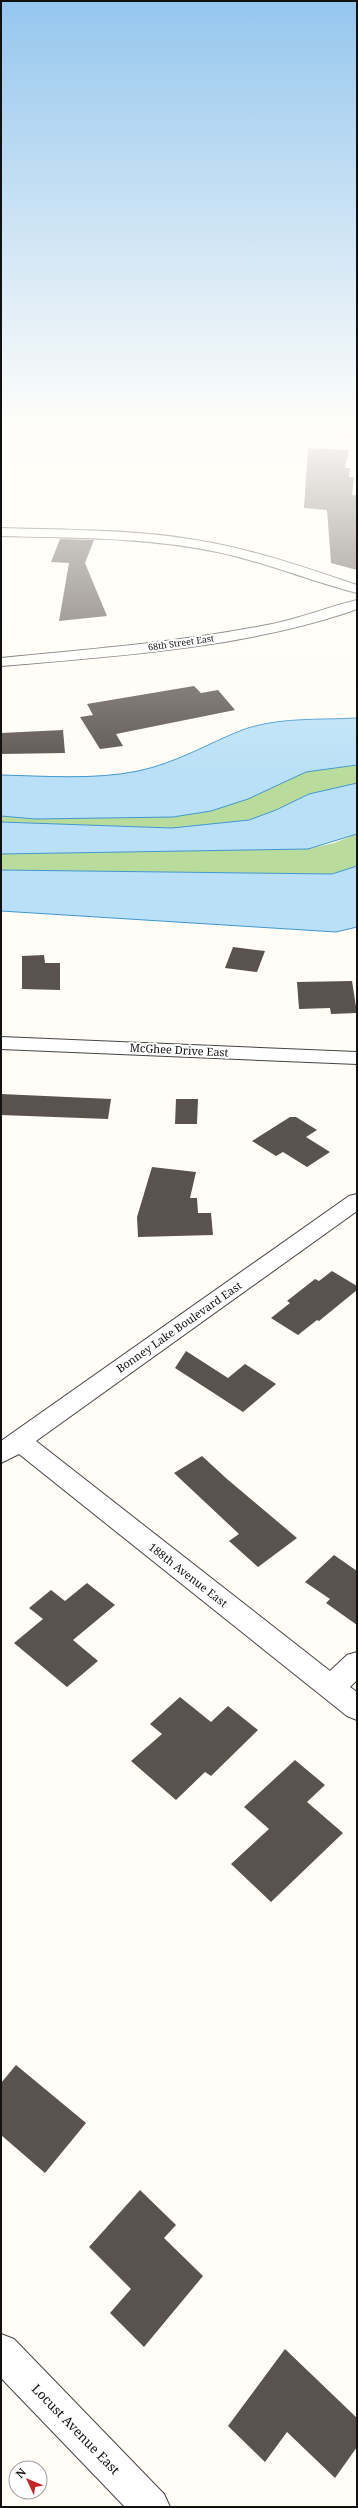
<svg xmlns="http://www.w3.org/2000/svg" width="358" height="2508" viewBox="0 0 358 2508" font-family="'Noto Serif',serif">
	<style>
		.forest { fill: #b9dc9c }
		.water { fill: #b9e0f7; stroke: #3f96cf }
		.building { fill: #5a524d }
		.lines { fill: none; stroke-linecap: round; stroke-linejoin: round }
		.minor-casing { stroke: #444; stroke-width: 2 }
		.minor { fill: #fff; fill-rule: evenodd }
		.labels { text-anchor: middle; stroke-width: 4; stroke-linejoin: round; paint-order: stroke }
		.far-street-label { font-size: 9px; fill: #111; stroke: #fff }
		.street-label { font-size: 11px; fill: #111; stroke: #fff }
		.near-street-label { font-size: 13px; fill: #111; stroke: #fff }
	</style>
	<rect width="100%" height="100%" fill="#fffdf5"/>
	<g class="forest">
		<polygon points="357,765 357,783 309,794 276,810 249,820 172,828 1,822 1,816 35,819 173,817 211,811 306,772"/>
		<polygon points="357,834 357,866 332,874 1,870 1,854 308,849 334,843"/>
	</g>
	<g class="water">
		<path d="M357,718v47l-51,7 -58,27 -37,12 -38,6 -138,2 -34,-3v-41c45,1 93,5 137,-4 38,-8 69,-27 104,-41 36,-13 77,-10 115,-12z"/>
		<polygon points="357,783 357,834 308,849 1,854 1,822 172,828 249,820 276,810 309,794"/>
		<polygon points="357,866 357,927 336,932 1,911 1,870 332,874"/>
	</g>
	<g class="building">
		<polygon points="308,448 349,450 345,468 350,468 349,477 354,477 352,495 357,495 357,570 331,563 327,510 304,508"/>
		<polygon points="60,539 94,540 85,563 107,616 59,621 69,563 51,562"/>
		<polygon points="194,686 201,693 218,690 235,710 116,734 123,746 100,749 80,717 93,715 87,704"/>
		<polygon points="63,730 65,753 1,754 1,733"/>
		<polygon points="233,947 265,951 257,972 225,968"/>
		<polygon points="44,955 45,963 60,963 60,990 22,989 22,956"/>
		<polygon points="352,981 357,1013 331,1014 330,1008 299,1009 297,982"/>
		<polygon points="1,1094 111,1099 108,1119 1,1115"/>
		<polygon points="176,1099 198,1099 197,1124 175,1124"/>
		<polygon points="290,1117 296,1117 317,1130 306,1137 330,1152 307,1167 283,1152 276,1156 252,1141"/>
		<polygon points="152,1167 196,1172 190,1198 197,1198 198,1213 211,1213 213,1235 138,1237 137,1217"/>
		<polygon points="332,1271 357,1286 357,1290 319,1321 317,1320 298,1335 271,1318 290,1303 287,1301 315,1279 319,1281"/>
		<polygon points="186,1351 228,1378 245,1364 276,1384 243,1412 175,1368"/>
		<polygon points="202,1456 227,1479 297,1538 258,1567 229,1541 239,1534 174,1473"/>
		<polygon points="334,1555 357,1571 357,1625 326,1603 330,1599 305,1582"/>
		<polygon points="87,1583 115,1605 73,1640 98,1661 67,1687 14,1643 43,1619 29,1608 51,1590 65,1601"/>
		<polygon points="180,1697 211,1722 228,1706 258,1730 211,1776 205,1772 176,1800 131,1761 162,1734 150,1724"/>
		<polygon points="295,1760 325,1785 307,1802 343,1833 271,1902 231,1864 269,1829 244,1807"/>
		<polygon points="16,2065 86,2123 45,2173 1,2135 1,2083"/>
		<polygon points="140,2190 176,2225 164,2238 203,2276 144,2347 110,2313 131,2289 89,2247"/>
		<polygon points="285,2349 357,2418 357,2447 335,2478 287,2432 265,2462 228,2426"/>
	</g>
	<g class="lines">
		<defs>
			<g id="minor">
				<polygon points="294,426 327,426 357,431 357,437 299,429"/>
				<path d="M1,528c65,2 130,1 195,12 55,9 108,27 161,45v8c-47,-12 -92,-31 -140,-41 -71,-15 -144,-14 -216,-16z"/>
				<path d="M357,600v9l-11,4c-111,36 -230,43 -345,53v-8c91,-9 182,-16 271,-34 29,-6 56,-17 85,-24z"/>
				<polygon points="1,1037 357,1052 357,1064 1,1049"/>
				<polygon points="357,1194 357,1211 36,1441 330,1671 347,1655 357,1652 357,1680 350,1687 357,1692 357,1720 347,1716 19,1454 1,1463 1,1441 349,1196"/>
				<polygon points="1,2334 14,2339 164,2494 170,2507 125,2507 1,2378"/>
			</g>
		</defs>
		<use href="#minor" class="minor-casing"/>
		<use href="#minor" class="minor"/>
	</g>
	<linearGradient id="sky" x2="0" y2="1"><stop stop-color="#95c6ee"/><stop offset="0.55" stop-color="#fffefa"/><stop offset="1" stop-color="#fffefa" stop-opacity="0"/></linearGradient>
	<rect width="358" height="777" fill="url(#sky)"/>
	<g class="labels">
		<g class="far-street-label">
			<text transform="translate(181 643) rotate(-8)" y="3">68th Street East</text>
		</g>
		<g class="street-label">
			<text transform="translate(179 1050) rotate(3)" y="4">McGhee Drive East</text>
			<text transform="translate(179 1327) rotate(-35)" y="4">Bonney Lake Boulevard East</text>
			<text transform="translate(188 1575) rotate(38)" y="4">188th Avenue East</text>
		</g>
		<g class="near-street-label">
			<text transform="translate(76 2429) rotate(46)" y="5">Locust Avenue East</text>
		</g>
	</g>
	<rect width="358" height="2508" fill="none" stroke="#111111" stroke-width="4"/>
	<g transform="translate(28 2480) rotate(314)"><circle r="19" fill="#ffffff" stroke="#a0a0a0"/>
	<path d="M0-3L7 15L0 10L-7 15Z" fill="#c4262e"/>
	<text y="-6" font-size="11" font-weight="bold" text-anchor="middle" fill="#111111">N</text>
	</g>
</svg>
